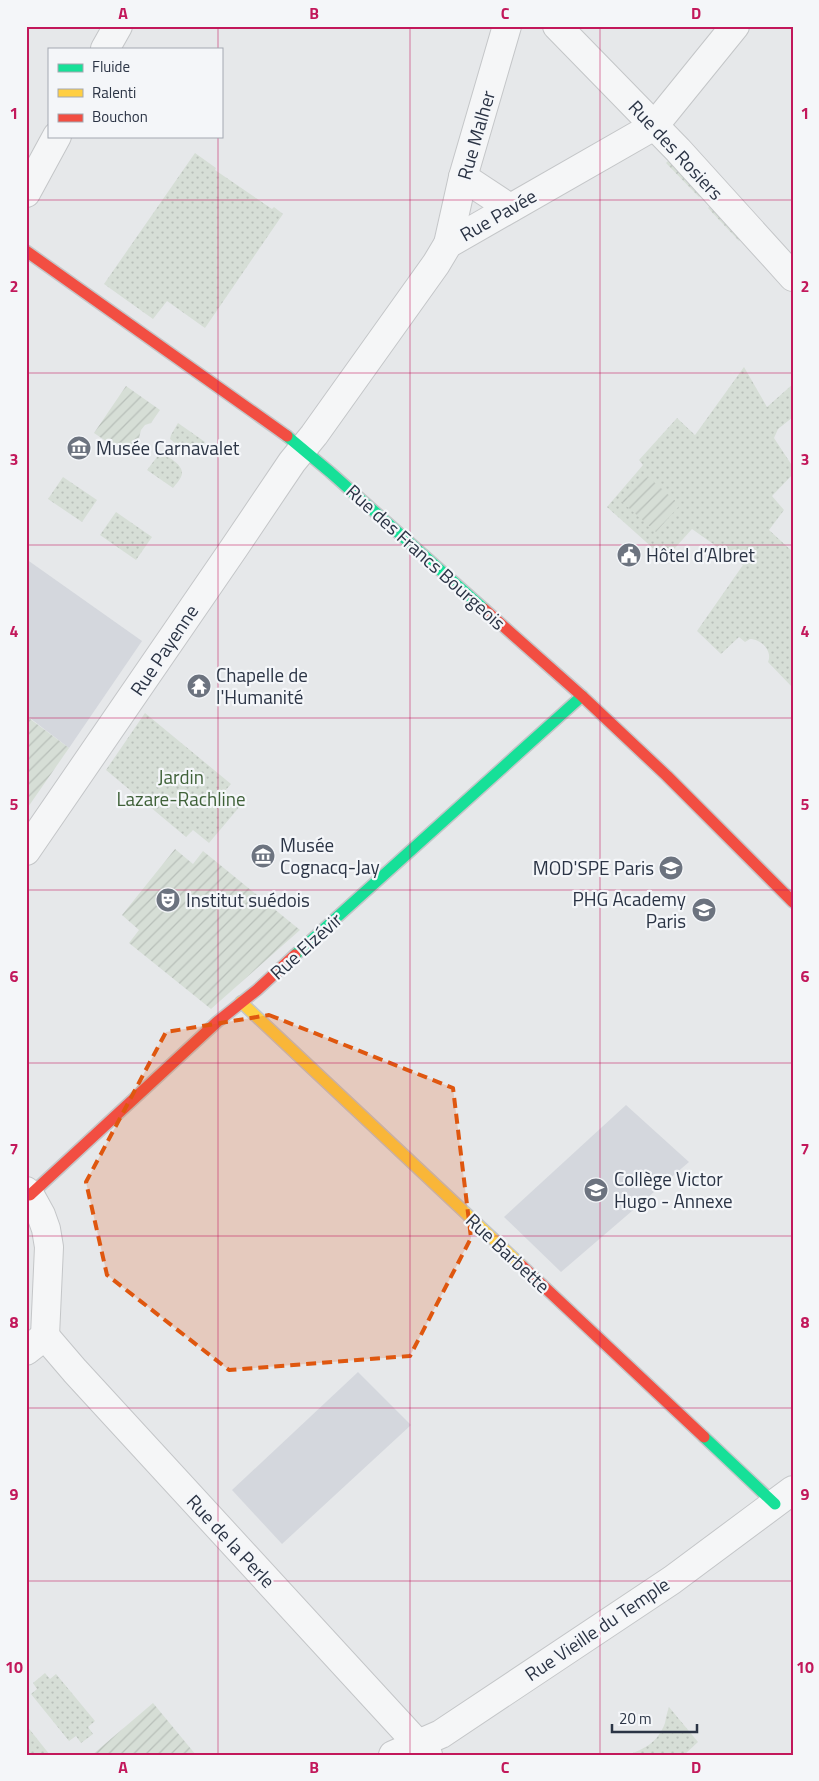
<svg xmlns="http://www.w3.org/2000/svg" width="819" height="1781" viewBox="0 0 819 1781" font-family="'Titillium Web',sans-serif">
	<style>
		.built { fill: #d4d7dd }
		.grass { fill: url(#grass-dots) }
		.garden { fill: url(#garden-furrows) }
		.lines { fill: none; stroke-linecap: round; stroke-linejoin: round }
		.street-casing { stroke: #c4c6c8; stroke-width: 30 }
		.fast-casing { stroke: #c4c6c8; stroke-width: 14 }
		.slow-casing { stroke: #c4c6c8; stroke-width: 14 }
		.jam-casing { stroke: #c4c6c8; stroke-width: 14 }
		.street { stroke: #f5f6f7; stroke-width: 28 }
		.fast { stroke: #16e098; stroke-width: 11 }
		.slow { stroke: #ffcf43; stroke-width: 11 }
		.jam { stroke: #f24e42; stroke-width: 11 }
		.marked { fill: #df570f; fill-opacity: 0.2; stroke: #df570f; stroke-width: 4; stroke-dasharray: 10 6; stroke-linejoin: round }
		.grid { fill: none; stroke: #c2185b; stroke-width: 1; stroke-opacity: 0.55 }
		.labels { text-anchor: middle; stroke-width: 4.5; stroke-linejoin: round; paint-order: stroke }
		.street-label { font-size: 19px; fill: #2b3445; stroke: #f4f6f9 }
		.poi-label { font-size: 19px; fill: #2b3445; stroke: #f4f6f9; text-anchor: start }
		.park-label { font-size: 19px; fill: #3f6138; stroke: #f4f6f9 }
		.neatline { fill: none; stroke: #c2185b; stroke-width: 2 }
		.grid-label { font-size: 16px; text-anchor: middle; font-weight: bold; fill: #c2185b }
	</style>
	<defs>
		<pattern id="grass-dots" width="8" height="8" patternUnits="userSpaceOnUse" patternTransform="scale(1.25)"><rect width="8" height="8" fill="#d6ded6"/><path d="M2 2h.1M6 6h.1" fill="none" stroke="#b8bfb9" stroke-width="1.8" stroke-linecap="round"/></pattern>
		<pattern id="garden-furrows" width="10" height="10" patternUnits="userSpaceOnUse" patternTransform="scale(1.25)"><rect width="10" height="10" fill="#d6ded6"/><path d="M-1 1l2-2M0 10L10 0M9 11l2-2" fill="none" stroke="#b8bfb9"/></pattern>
	</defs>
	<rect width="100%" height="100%" fill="#e6e8ea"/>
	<g class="built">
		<polygon points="26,559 142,641 69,748 26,715"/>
		<polygon points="626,1105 689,1162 561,1272 504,1217"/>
		<polygon points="358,1372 411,1425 282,1544 232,1490"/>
	</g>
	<g class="grass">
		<polygon points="195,153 216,168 215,170 272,209 274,207 283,214 205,328 167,301 153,319 104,284"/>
		<path d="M744,367l23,40 26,-23v33l-15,12 -4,9 19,29v7l-21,22 12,14 -15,20 24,22v136l-25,-26c5,-11 -7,-23 -18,-23l-5,3 -6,-5 -18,17 -24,-23 46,-66 -51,-36 -27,30 -58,-52 36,-42 -4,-5 38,-42 18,17z"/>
		<polygon points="178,423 205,442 197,453 189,454 170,439 171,435"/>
		<path d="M160,453c7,3 23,11 22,21 -1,5 -6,10 -9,14l-26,-18z"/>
		<polygon points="63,477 97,500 82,522 48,499"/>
		<polygon points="116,512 152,537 136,560 100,535"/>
		<polygon points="145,713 231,784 224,792 241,805 209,843 193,830 186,837 106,770"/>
		<polygon points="45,1673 50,1679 56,1674 95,1721 88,1727 93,1734 81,1743 76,1736 69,1741 31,1694 37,1689 33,1683"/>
		<path d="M669,1707l29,35 -14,13h-57c18,-6 31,-13 38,-32 1,-5 2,-11 4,-16z"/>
		<polygon points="26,1725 50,1755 26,1755"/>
	</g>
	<g class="garden">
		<polygon points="670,159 703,194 699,197 666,163"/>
		<polygon points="712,204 743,237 739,241 708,208"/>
		<polygon points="126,386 160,410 151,423 145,425 141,430 138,442 128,456 94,433"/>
		<polygon points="645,474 680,505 656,532 621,501"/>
		<polygon points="26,716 69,748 26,810"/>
		<polygon points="175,849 193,864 203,851 300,930 211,1009 129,943 139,930 122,915"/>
		<polygon points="153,1703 196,1755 92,1755"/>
	</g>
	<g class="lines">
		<defs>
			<g id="street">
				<polyline points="557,26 678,150 793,277"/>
				<polyline points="105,49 118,26"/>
				<polyline points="463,177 510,208"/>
				<polyline points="26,193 57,136"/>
				<polyline points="448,244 463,177 507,26"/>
				<polyline points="26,851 234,548 292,462 314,435 436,264 448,244 654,126 735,26"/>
				<polyline points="26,1191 30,1195 41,1215 46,1229 49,1247 45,1336"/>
				<polyline points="45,1336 75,1371 428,1755"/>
				<polyline points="26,1351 45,1336"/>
				<polyline points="393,1755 441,1734 672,1580 793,1490"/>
			</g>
			<g id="fast">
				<polyline points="287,436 330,472 484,609"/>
				<polyline points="295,955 582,696"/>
				<polyline points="704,1437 775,1504"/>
			</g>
			<polyline id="slow" points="241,1002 522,1266"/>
			<g id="jam">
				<polyline points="26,251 287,436"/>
				<polyline points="484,609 582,696 667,776 793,902"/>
				<polyline points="30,1195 217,1022 257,990 295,955"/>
				<polyline points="522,1266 704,1437"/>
			</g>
		</defs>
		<use href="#street" class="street-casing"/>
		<use href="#fast" class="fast-casing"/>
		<use href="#slow" class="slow-casing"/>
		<use href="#jam" class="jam-casing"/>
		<use href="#street" class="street"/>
		<use href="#fast" class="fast"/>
		<use href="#slow" class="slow"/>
		<use href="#jam" class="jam"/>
	</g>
	<path class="marked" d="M269,1015l184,73 18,150 -61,118 -181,14 -122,-95 -21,-93 80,-150z"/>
	<path class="grid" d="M218,26v23M410,26v1729M600,26v1729M218,136v1619M26,200h767M26,373h767M26,545h767M26,718h767M26,890h767M26,1063h767M26,1236h767M26,1408h767M26,1581h767"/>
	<defs>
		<symbol id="museum-disc" viewBox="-11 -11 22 22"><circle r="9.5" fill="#6c737f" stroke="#f4f6f9"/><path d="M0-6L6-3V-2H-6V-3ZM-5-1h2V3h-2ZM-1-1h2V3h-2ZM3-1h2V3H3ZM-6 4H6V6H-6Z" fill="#fff"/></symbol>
		<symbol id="civic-disc" viewBox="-11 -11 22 22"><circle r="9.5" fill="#6c737f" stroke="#f4f6f9"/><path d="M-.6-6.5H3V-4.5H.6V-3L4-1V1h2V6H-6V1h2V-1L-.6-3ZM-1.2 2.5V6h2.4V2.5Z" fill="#fff"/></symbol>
		<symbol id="temple-disc" viewBox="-11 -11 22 22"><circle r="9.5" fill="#6c737f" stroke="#f4f6f9"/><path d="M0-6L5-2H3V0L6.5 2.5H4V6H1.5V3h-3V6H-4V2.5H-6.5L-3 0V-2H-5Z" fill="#fff"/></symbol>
		<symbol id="university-disc" viewBox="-11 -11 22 22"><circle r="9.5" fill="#6c737f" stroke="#f4f6f9"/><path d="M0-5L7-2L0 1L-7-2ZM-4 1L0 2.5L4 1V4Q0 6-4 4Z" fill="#fff"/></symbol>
		<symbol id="theatre-disc" viewBox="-11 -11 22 22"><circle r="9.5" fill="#6c737f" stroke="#f4f6f9"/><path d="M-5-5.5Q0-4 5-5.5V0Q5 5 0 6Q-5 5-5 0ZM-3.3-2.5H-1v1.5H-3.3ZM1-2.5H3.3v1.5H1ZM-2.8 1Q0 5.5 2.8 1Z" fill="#fff"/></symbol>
		<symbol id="school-disc" viewBox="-11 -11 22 22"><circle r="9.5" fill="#6c737f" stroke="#f4f6f9"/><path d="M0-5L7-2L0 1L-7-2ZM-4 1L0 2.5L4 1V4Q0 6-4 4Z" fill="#fff"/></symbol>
	</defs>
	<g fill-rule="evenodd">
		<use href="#museum-disc" x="65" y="434" width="28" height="28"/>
		<use href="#civic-disc" x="615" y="541" width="28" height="28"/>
		<use href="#temple-disc" x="185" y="672" width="28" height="28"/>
		<use href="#museum-disc" x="249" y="842" width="28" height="28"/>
		<use href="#university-disc" x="657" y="854" width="28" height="28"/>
		<use href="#theatre-disc" x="154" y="886" width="28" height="28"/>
		<use href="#university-disc" x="690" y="896" width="28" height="28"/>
		<use href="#school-disc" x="582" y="1176" width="28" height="28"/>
	</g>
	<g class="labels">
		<g class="street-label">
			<text transform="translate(476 135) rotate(-74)" y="7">Rue Malher</text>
			<text transform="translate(676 150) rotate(47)" y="7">Rue des Rosiers</text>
			<text transform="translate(498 215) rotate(-30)" y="7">Rue Pavée</text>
			<text transform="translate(426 557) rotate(42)" y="7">Rue des Francs Bourgeois</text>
			<text transform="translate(164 650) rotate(-56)" y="7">Rue Payenne</text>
			<text transform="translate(306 946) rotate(-42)" y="7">Rue Elzévir</text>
			<text transform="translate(508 1253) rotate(43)" y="7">Rue Barbette</text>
			<text transform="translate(231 1541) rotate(47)" y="7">Rue de la Perle</text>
			<text transform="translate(597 1629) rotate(-34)" y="7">Rue Vieille du Temple</text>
		</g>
		<g class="poi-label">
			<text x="96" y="455">Musée Carnavalet</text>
			<text x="646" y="562">Hôtel d’Albret</text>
			<text x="216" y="682">Chapelle de<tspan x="216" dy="22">l'Humanité</tspan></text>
			<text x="280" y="852">Musée<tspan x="280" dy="22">Cognacq-Jay</tspan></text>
			<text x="654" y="875" text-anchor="end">MOD'SPE Paris</text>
			<text x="686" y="906" text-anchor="end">PHG Academy<tspan x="686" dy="22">Paris</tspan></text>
			<text x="186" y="907">Institut suédois</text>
			<text x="614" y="1186">Collège Victor<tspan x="614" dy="22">Hugo - Annexe</tspan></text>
		</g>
		<g class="park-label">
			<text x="181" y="784">Jardin<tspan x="181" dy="22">Lazare-Rachline</tspan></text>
		</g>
	</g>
	<rect width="819" height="1781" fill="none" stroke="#f4f6f9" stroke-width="55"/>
	<rect x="48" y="48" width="175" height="90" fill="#f4f6f9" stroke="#a4a8b1"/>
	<rect x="58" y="64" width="25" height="8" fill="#16e098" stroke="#a4a8b1"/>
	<text x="92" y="72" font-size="15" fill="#2b3445">Fluide</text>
	<rect x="58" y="89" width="25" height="8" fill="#ffcf43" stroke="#a4a8b1"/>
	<text x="92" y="98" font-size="15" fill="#2b3445">Ralenti</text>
	<rect x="58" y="114" width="25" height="8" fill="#f24e42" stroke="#a4a8b1"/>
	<text x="92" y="122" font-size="15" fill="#2b3445">Bouchon</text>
	<path d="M612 1724v8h85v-8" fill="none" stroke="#2b3445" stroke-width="2.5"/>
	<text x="619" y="1724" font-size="15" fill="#2b3445" stroke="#f4f6f9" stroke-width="4" paint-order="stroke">20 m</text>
	<rect x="28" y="28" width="764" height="1726" class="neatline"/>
	<g class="grid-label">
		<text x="123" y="19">A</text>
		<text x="314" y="19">B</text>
		<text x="505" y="19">C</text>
		<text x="696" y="19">D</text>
		<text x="14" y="119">1</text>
		<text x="805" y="119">1</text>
		<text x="14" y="292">2</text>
		<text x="805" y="292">2</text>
		<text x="14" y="465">3</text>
		<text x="805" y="465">3</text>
		<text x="14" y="637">4</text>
		<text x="805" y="637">4</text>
		<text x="14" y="810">5</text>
		<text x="805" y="810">5</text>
		<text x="14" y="982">6</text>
		<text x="805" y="982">6</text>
		<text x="14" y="1155">7</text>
		<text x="805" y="1155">7</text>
		<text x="14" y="1328">8</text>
		<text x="805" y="1328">8</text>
		<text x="14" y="1500">9</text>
		<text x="805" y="1500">9</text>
		<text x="14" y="1673">10</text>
		<text x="805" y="1673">10</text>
		<text x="123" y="1773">A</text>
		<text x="314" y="1773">B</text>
		<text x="505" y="1773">C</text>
		<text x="696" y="1773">D</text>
	</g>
</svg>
